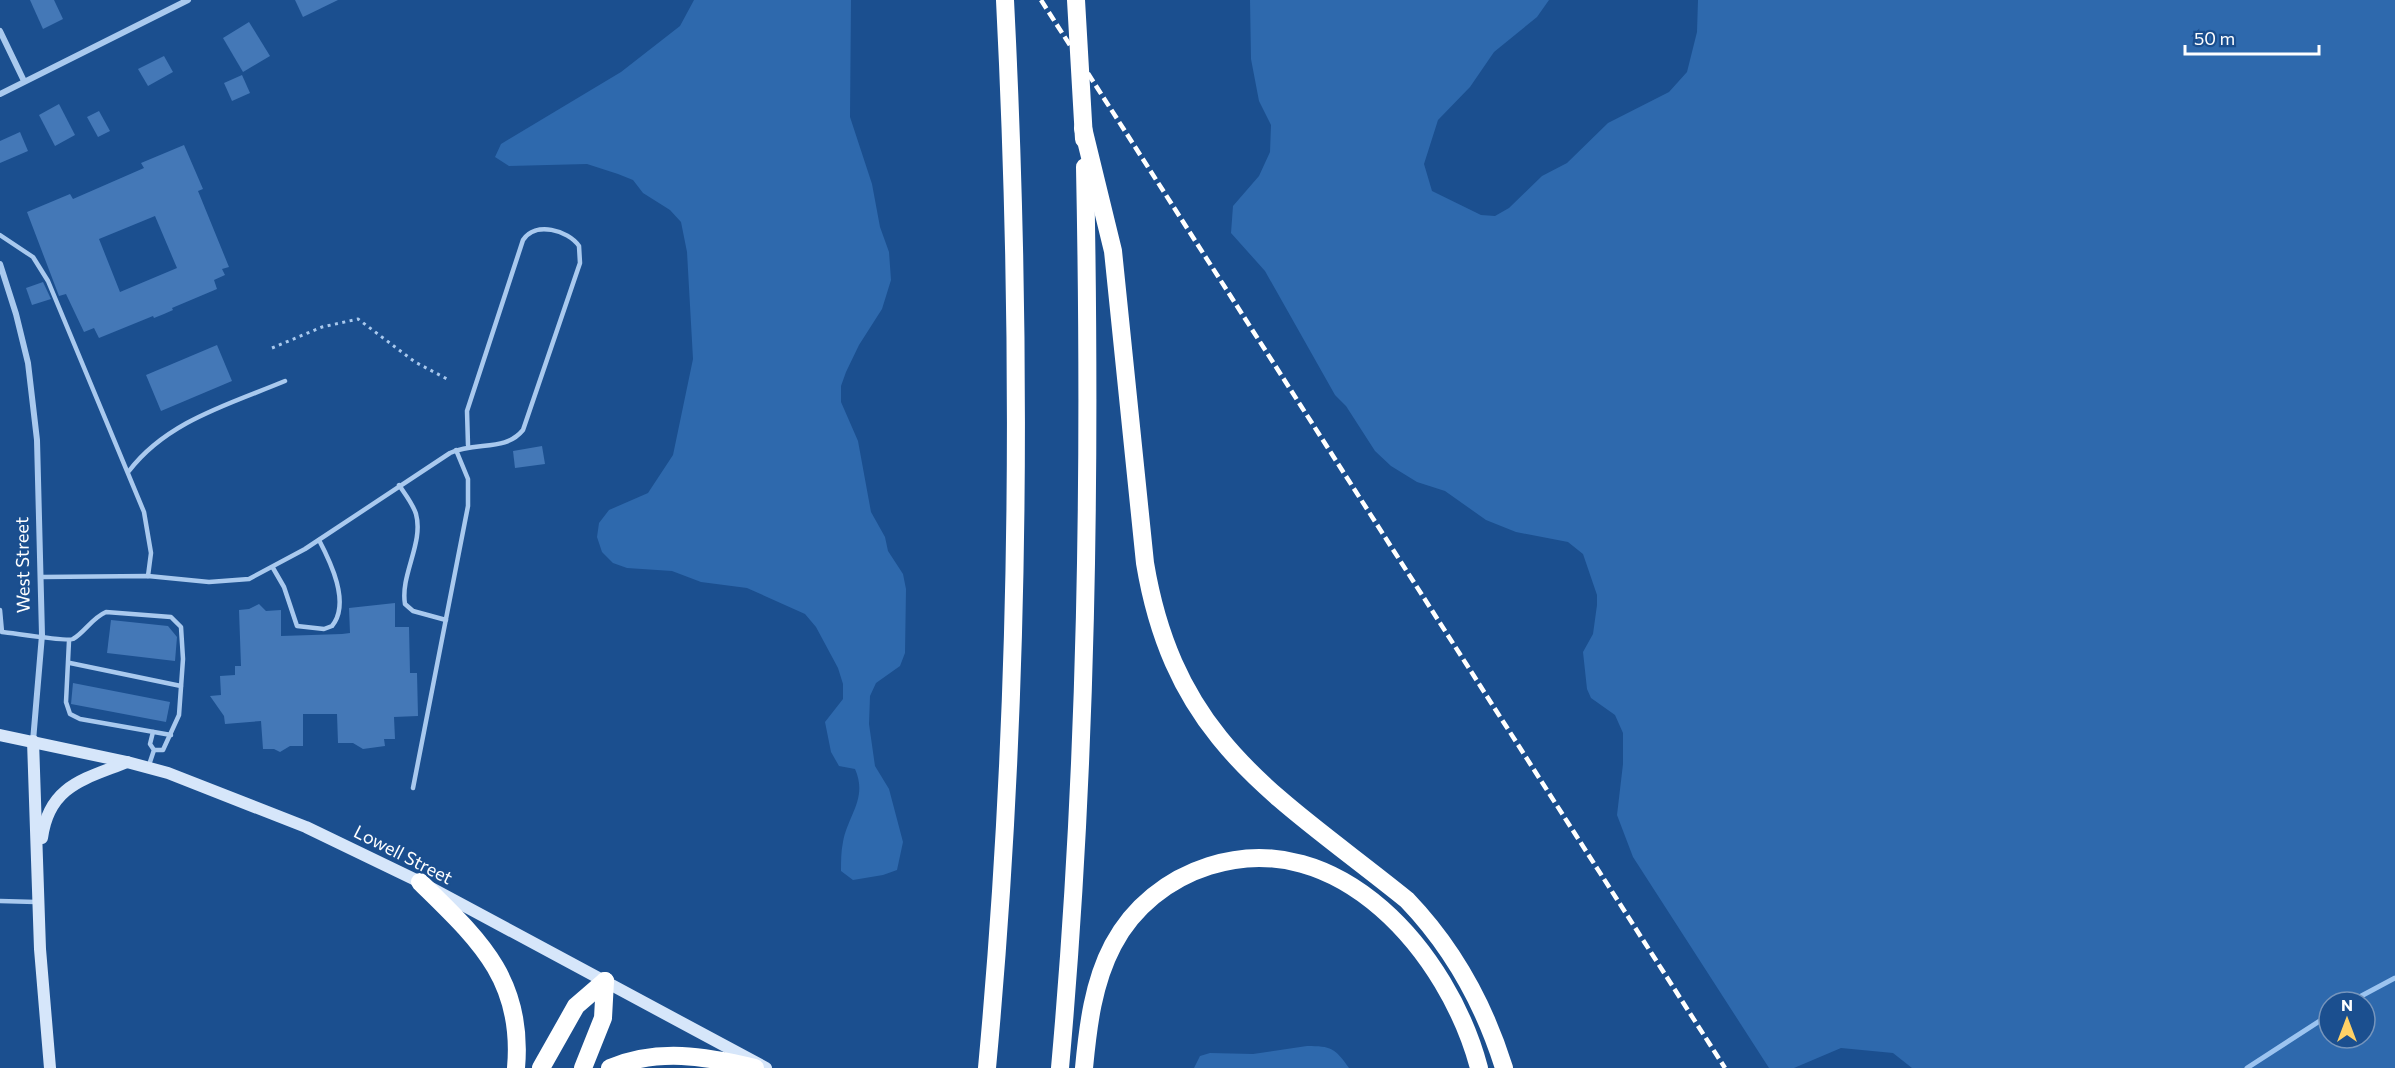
<svg xmlns="http://www.w3.org/2000/svg" width="2395" height="1068" viewBox="0 0 2395 1068" font-family="Commissioner,sans-serif">
	<style>
		.green { fill: #2e69ad; fill-rule: evenodd }
		.lines { fill: none; stroke-linecap: round; stroke-linejoin: round }
		.stream { stroke: #9cc4f0; stroke-width: 5 }
		.building { fill: #4478b7; fill-rule: evenodd }
		.path { stroke: #a9c9ee; stroke-width: 3; stroke-dasharray: 3 4.5; stroke-linecap: butt }
		.lane { stroke: #a9c9ee; stroke-width: 4.5 }
		.street { stroke: #a9c9ee; stroke-width: 6 }
		.secondary { stroke: #d6e6fa; stroke-width: 12 }
		.highway { stroke: #fff; stroke-width: 18 }
		.rail { stroke: #fff; stroke-width: 4.5; stroke-dasharray: 10 4.5; stroke-linecap: butt }
		.labels { text-anchor: middle; stroke-width: 4.5; stroke-linejoin: round; paint-order: stroke }
		.street-label { font-size: 18px; fill: #fff; stroke: #1b4f8f }
	</style>
	<rect width="100%" height="100%" fill="#1b4f8f"/>
	<g class="green">
		<path d="M694,0h157l-1,117 22,67 8,43 9,25 2,28 -9,29 -23,36 -13,27 -5,14v16l17,39 13,71 14,25 3,14 15,23 3,15 -1,64 -5,13 -24,17 -6,13 -1,28 6,42 14,23 14,53 -6,28 -14,5 -30,5 -12,-9c0,-9 0,-20 2,-29 5,-27 25,-44 12,-73l-16,-3 -8,-14 -6,-30 18,-23v-15l-5,-16 -22,-41 -11,-13 -58,-26 -46,-6 -29,-11 -45,-3 -14,-5 -11,-11 -5,-15 2,-14 10,-13 39,-17 25,-38 20,-96 -6,-107 -6,-30 -11,-12 -27,-17 -10,-13 -15,-6 -31,-10 -78,2 -14,-9 6,-13 120,-72 59,-46z"/>
		<path d="M1250,0h299l-12,17 -43,35 -24,35 -32,33 -14,44 8,27 49,24 14,1 14,-8 33,-32 25,-13 41,-40 61,-31 18,-20 10,-40 1,-32h697v1068h-483l-19,-15 -52,-5 -47,20h-25l-136,-211 -16,-42 6,-51v-31l-8,-18 -24,-17 -4,-9 -4,-37 10,-18 4,-29v-10l-14,-41 -15,-12 -52,-10 -30,-12 -41,-29 -28,-9 -26,-16 -16,-15 -29,-45 -11,-11 -70,-124 -34,-38 2,-27 26,-30 11,-24 1,-27 -12,-24 -8,-42zM2329,1002h36v36h-36z"/>
		<path d="M1307,1046c24,0 28,2 42,22h-155l6,-12 10,-3 43,1z"/>
	</g>
	<g class="lines">
		<g class="stream">
			<polyline points="2350,1002 2395,978"/>
			<polyline points="2247,1068 2329,1015"/>
		</g>
	</g>
	<g class="building">
		<polygon points="30,0 54,0 63,19 43,29"/>
		<polygon points="295,0 338,0 303,17"/>
		<polygon points="249,22 270,56 243,72 223,38"/>
		<polygon points="164,56 173,72 148,86 138,69"/>
		<polygon points="242,75 250,93 232,101 224,83"/>
		<polygon points="59,104 75,135 55,146 39,115"/>
		<polygon points="99,111 110,131 98,137 87,117"/>
		<polygon points="20,132 28,151 0,163 0,141"/>
		<path d="M184,145l19,44 -5,2 31,76 -7,2 3,6 -11,5 3,9 -45,19 1,2 -9,4 -10,4 -1,-2 -54,22 -5,-10 -10,4 -18,-38 -7,2 -32,-84 43,-18 3,5 71,-31 -3,-5zM155,216l22,52 -57,24 -21,-53z"/>
		<polygon points="43,282 51,299 32,305 26,288"/>
		<polygon points="217,345 232,381 161,411 146,375"/>
		<polygon points="542,446 545,464 515,468 513,451"/>
		<polygon points="395,603 395,627 409,627 410,673 417,673 418,716 394,717 395,739 384,739 385,746 363,749 353,743 338,743 337,714 303,714 303,746 290,746 280,752 274,749 263,749 261,721 225,724 224,716 210,696 221,695 220,676 235,675 235,666 241,666 239,610 249,609 259,604 266,611 281,610 281,636 342,634 350,633 349,608"/>
		<polygon points="111,620 168,626 177,637 175,661 107,653"/>
		<polygon points="73,683 170,702 166,722 71,704"/>
	</g>
	<g class="lines">
		<polyline class="path" points="272,348 322,327 358,319 415,362 449,380"/>
		<g class="lane">
			<polyline points="0,235 33,257 48,281 144,512 151,553 148,576"/>
			<path d="M129,471c38,-50 101,-67 156,-90"/>
			<path d="M399,485c6,9 14,19 17,29 8,29 -16,61 -11,90l8,7 33,9"/>
			<path d="M273,568l11,19 13,39 27,3 8,-3c19,-23 -2,-65 -13,-86"/>
			<path d="M42,577l106,-1 61,6 40,-3 56,-30 145,-96c27,-12 55,-1 73,-23l57,-167 -1,-17c-11,-16 -44,-25 -56,-6l-56,171 1,34"/>
			<path d="M0,610l2,22c11,1 67,10 71,7 12,-7 19,-21 33,-27l65,5 10,10 2,32 -4,56 -16,35h-9"/>
			<polyline points="69,641 66,702 70,714 80,719 171,735"/>
			<polyline points="70,663 181,686"/>
			<polyline points="149,765 154,750 150,744 153,732"/>
			<polyline points="413,788 468,506 468,479 456,450"/>
			<polyline points="0,901 36,902"/>
		</g>
		<g class="street">
			<polyline points="0,31 24,81"/>
			<polyline points="0,94 188,0"/>
			<polyline points="0,264 16,314 28,363 37,440 42,635 33,741"/>
		</g>
		<g class="secondary">
			<polyline points="0,735 127,762 168,773 306,827 420,882 766,1068"/>
			<polyline points="33,741 40,949 50,1068"/>
			<path d="M42,838c7,-53 43,-59 85,-76"/>
		</g>
		<g class="highway">
			<polyline points="1076,0 1084,139"/>
			<path d="M1083,128l30,123 32,312c30,180 132,232 262,337 47,49 77,104 97,168"/>
			<path d="M420,882c58,57 104,97 96,186"/>
			<polyline points="541,1068 576,1006 605,981"/>
			<polyline points="583,1068 603,1018 605,981"/>
			<path d="M610,1068c48,-20 95,-12 145,0"/>
			<path d="M987,1068c33,-354 36,-713 18,-1068"/>
			<path d="M1060,1068c27,-299 31,-601 25,-901"/>
			<path d="M1084,1068c4,-42 9,-85 29,-123 20,-38 55,-66 96,-79 130,-42 240,88 270,202"/>
		</g>
		<polyline class="rail" points="1041,0 1725,1068"/>
	</g>
	<g class="labels">
		<g class="street-label">
			<text transform="translate(23 565) rotate(-91)" y="6">West Street</text>
			<text transform="translate(403 855) rotate(27)" y="6">Lowell Street</text>
		</g>
	</g>
	<g transform="translate(2347 1020)"><circle r="28" fill="#1b4f8f" stroke="#7695bc" stroke-width="1.5"/>
	<path d="M0-4.5L10 22L0 15L-10 22Z" fill="#ffd166"/>
	<text y="-9" font-size="16" font-weight="bold" text-anchor="middle" fill="#ffffff">N</text>
	</g>
	<path d="M2185 45v9h134v-9" fill="none" stroke="#ffffff" stroke-width="3"/>
	<text x="2194" y="45" font-size="18" fill="#ffffff" stroke="#1b4f8f" stroke-width="4.5" paint-order="stroke">50 m</text>
</svg>
